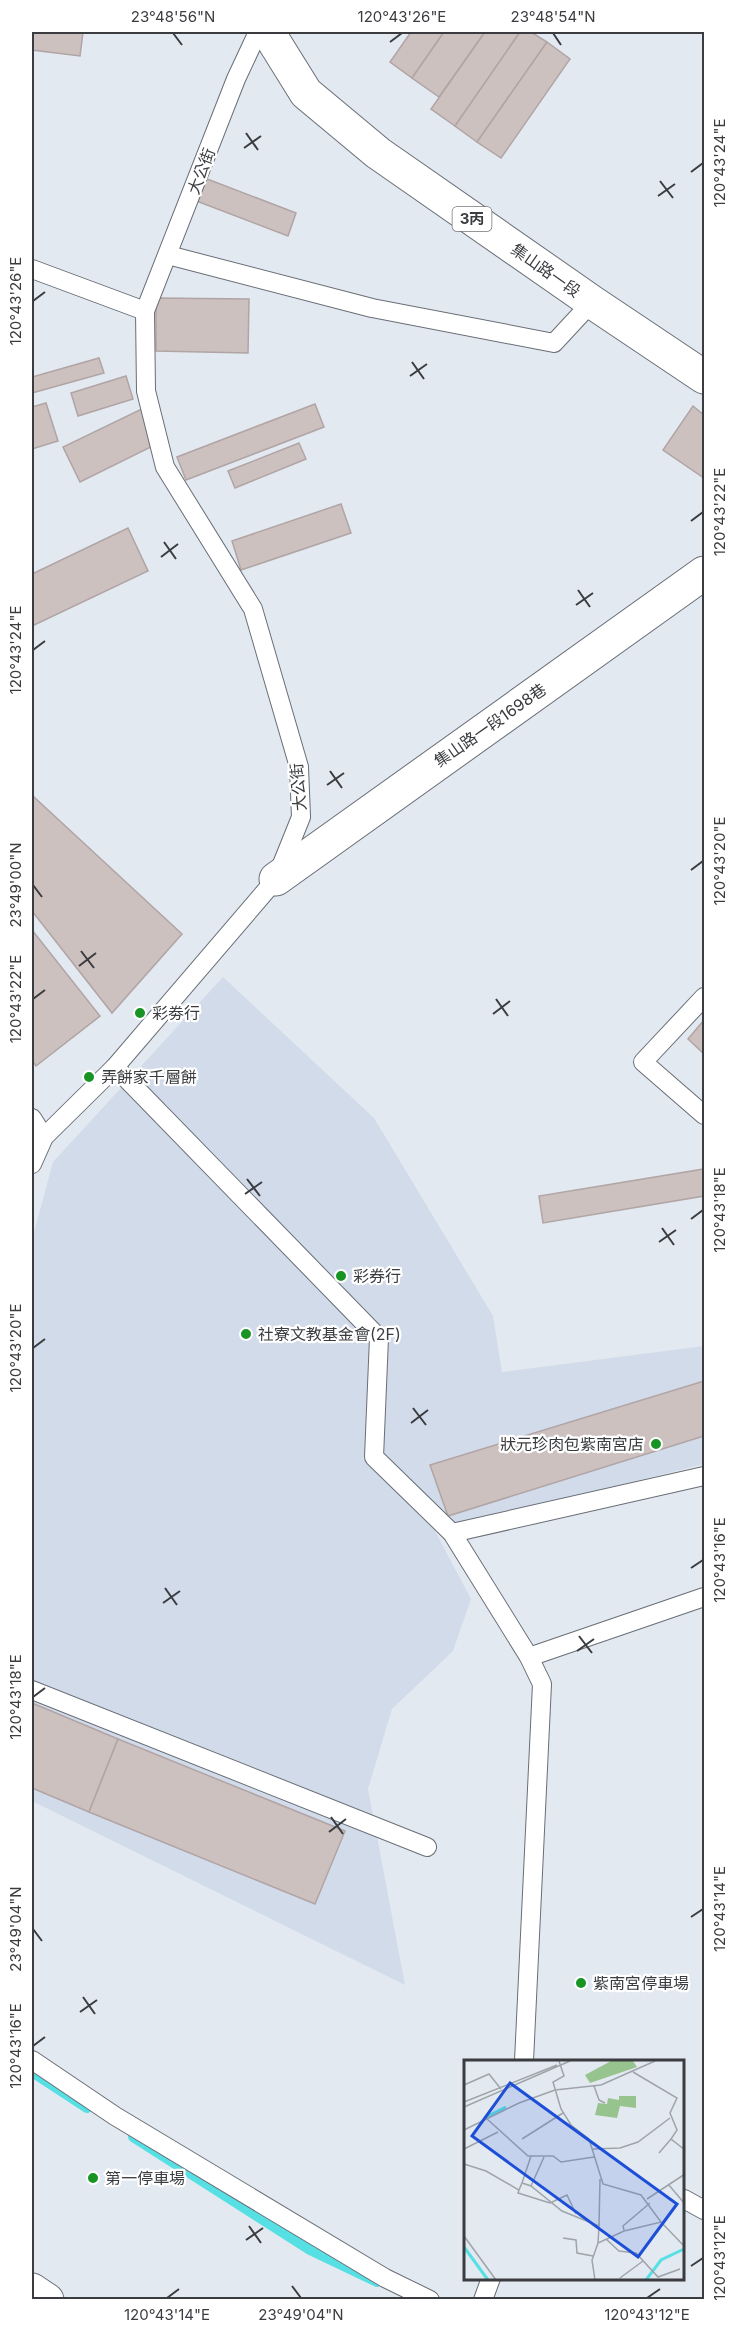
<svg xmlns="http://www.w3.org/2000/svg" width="736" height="2331" viewBox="0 0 736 2331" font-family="Inter,'Noto Sans TC',sans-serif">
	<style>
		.built { fill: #d2dbea }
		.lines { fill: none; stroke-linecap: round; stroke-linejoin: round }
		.stream { stroke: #56e0e4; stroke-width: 10 }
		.building { fill: #cdc1c0; stroke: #b0a4a4; stroke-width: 1.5 }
		.lane-casing { stroke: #696e76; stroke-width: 20 }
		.street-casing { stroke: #696e76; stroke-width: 35 }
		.primary-casing { stroke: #696e76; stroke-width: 35 }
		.lane { stroke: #fff; stroke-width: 18 }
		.street { stroke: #fff; stroke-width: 33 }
		.primary { stroke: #fff; stroke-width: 33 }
		.ticks { fill: none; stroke: #3a3c40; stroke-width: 2 }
		.poi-dot { fill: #189424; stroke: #fff; stroke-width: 2 }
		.labels { text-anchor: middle; stroke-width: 4.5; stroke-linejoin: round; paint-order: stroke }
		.shield { fill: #fff; stroke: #757679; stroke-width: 1.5 }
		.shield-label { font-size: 15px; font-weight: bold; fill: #3a3c40 }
		.street-label { font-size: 16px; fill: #3a3c40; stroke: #fff }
		.poi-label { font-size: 16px; fill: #3a3c40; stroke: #fff; text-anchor: start }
		.inset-river { fill: none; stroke: #56e0e4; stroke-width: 3 }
		.inset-road { fill: none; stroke: #9fa4aa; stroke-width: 1.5 }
		.view { fill: #1d4ed8; fill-opacity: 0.15; stroke: #1d4ed8; stroke-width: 3 }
		.inset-edge { fill: none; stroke: #3a3c40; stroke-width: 3 }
		.neatline { fill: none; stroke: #3a3c40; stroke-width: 2 }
		.ticks-label { font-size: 15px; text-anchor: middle; fill: #3a3c40 }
	</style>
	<rect width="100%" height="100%" fill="#e3e9f1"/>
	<polygon class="built" points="223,977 374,1118 493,1316 502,1372 704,1346 704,1464 435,1531 471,1599 453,1651 392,1709 368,1789 405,1985 32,1801 32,1240 53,1162"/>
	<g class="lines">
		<g class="stream">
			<polyline points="32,2072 87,2108"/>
			<polyline points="133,2137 310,2250 377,2282"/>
		</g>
	</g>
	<g class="building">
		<polygon points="32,32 83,32 80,56 32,50"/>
		<polygon points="411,32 444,32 412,78 390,62"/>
		<polygon points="444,32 485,32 439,97 412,78"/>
		<polygon points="485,32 520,32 455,126 431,109"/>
		<polygon points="520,32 531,32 547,42 477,142 455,126"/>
		<polygon points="547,42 570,59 501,158 477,142"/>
		<polygon points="202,177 296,213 288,236 194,200"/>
		<polygon points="156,298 249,299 248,353 156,351"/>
		<polygon points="99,358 104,373 32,393 32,377"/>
		<polygon points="126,376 133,399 78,416 71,393"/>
		<polygon points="46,403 58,441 32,449 32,407"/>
		<polygon points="315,404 324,427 186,480 177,457"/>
		<polygon points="148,406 165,440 80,482 63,447"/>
		<polygon points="693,406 704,415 704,478 663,450"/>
		<polygon points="299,443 306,459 235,488 228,471"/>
		<polygon points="341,504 351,533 241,570 232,541"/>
		<polygon points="128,528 148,571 32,626 32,574"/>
		<polygon points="34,797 182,934 112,1013 32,911 32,800"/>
		<polygon points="32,930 100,1016 36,1066 32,1060"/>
		<polygon points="704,1020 704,1054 688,1039"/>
		<polygon points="704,1169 704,1196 543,1223 539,1196"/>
		<polygon points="704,1381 704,1436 448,1516 430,1465"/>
		<polygon points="32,1703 118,1739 89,1812 32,1788"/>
		<polygon points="118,1739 345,1831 315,1904 89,1812"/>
	</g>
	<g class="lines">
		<defs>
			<g id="lane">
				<polyline points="168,255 372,308 554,343 592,302"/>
				<polyline points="32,269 145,311"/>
				<polyline points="704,997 643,1062 704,1115"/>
				<polyline points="115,1067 379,1338 374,1457 452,1533 529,1657 542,1684 524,2061"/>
				<polyline points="32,1118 44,1137"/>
				<polyline points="32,1164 44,1137 115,1067 276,879 301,817 299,767 253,609 165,467 146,391 145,311 236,79 258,32"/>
				<polyline points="452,1533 704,1476"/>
				<polyline points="529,1657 704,1597"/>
				<polyline points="32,1690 427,1847"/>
				<polyline points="32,2060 115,2116 385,2278 430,2300"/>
				<polyline points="684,2199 704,2210"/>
				<polyline points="483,2300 491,2278"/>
			</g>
			<g id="street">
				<polyline points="276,879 704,573"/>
				<polyline points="32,2290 47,2300"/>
			</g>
			<polyline id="primary" points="268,32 306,93 378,153 592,302 704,377"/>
		</defs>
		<use href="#lane" class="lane-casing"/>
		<use href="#street" class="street-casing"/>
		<use href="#primary" class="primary-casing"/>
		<use href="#lane" class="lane"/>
		<use href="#street" class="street"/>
		<use href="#primary" class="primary"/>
	</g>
	<path class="ticks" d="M173,33l9,12M553,33l8,12M390,42l12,-9M246,133l12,17M244,148l17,-12M691,172l12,-9M660,181l13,17M658,196l17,-12M33,301l12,-9M412,362l12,17M410,376l17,-12M691,521l12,-9M164,542l12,17M161,557l17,-13M578,590l12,17M576,605l17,-12M33,650l12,-9M330,771l12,17M327,785l17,-12M691,870l12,-9M33,885l9,12M81,951l13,17M79,966l17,-13M33,999l12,-9M496,999l12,17M493,1014l17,-13M247,1179l13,17M245,1194l17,-12M691,1219l12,-9M662,1228l12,17M659,1242l17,-12M33,1348l12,-9M413,1408l13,17M411,1423l17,-13M691,1568l12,-8M165,1588l12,17M163,1603l17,-12M579,1636l13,17M577,1651l17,-12M33,1697l12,-9M331,1817l12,17M329,1832l17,-13M691,1917l12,-8M33,1929l9,12M83,1997l12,17M80,2012l17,-12M33,2046l12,-9M249,2226l12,17M246,2240l17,-12M691,2266l12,-8M292,2286l9,12M167,2298l12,-9M647,2298l13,-9"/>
	<g class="poi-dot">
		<circle cx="140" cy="1013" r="6"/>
		<circle cx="89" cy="1077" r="6"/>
		<circle cx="341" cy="1276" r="6"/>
		<circle cx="246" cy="1334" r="6"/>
		<circle cx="656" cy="1444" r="6"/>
		<circle cx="581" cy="1983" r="6"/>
		<circle cx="93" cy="2178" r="6"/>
	</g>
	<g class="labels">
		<rect class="shield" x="452.5" y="207" width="39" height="24" rx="4.5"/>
		<g class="shield-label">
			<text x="472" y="224">3丙</text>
		</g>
		<g class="street-label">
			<text transform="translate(201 171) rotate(-69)" y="6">大公街</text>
			<text transform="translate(546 270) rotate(35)" y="6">集山路一段</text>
			<text transform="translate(490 725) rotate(-35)" y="6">集山路一段1698巷</text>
			<text transform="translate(298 787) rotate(-95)" y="6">大公街</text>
		</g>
		<g class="poi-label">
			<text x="152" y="1019">彩劵行</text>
			<text x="101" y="1083">弄餅家千層餅</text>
			<text x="353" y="1282">彩券行</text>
			<text x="258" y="1340">社寮文教基金會(2F)</text>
			<text x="644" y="1450" text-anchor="end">狀元珍肉包紫南宮店</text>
			<text x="593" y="1989">紫南宮停車場</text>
			<text x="105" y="2184">第一停車場</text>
		</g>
	</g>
	<g transform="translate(464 2060)">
		<rect width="220" height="220" fill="#e3e9f1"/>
		<path d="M147,1h22l4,6 -47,16 -5,-8zM155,36h17v12l-16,-2 -3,12 -22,-3 3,-12 9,1 1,-6 11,2z" fill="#97c48e"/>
		<path class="inset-river" d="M22,57l20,-10M0,187l24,33M182,220l15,-20 23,-11"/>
		<path class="inset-road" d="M95,1l5,15 -11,6 8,27 10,16 18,14 14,45 38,11 20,27M169,12l44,26 -7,15 7,17 -6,9 14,11M0,25l25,-11 12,15M130,26l5,14 6,3M0,42l93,-37M0,47l106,-46M22,58l42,38h25l8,6 33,-5M0,70l55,-27 36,-13 46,-5 54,-24M58,79l41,-26M0,89l34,-17M129,89l27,-1 18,-6 32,-24M195,93l12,-14M0,104l22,7 33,19 -1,3 32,10M58,123l9,-27M204,124l17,20M67,126l13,-29M55,130l3,-7 9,3 31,25 37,15 -1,17M183,139l38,-25M86,143l17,-8 9,19M135,166l1,-47M160,170l-1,-4 27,-23M0,176l32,44M99,178l13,2 1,13 16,3M142,179l13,12 17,2 22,24 22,-8M156,218l23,-17M131,220l-3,-20 6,-17 26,-12 37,-9 24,25"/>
		<path class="view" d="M46,23l167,121 -39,53 -166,-121z"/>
		<rect width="220" height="220" class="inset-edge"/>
	</g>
	<rect width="736" height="2331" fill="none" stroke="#ffffff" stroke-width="66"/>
	<rect x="33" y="33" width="670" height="2265" class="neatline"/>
	<g class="ticks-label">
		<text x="173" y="22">23°48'56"N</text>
		<text x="402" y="22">120°43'26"E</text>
		<text x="553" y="22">23°48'54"N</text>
		<text transform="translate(720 163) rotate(-90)" y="5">120°43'24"E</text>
		<text transform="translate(16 301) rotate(-90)" y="5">120°43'26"E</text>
		<text transform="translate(720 512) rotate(-90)" y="5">120°43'22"E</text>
		<text transform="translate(16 650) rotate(-90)" y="5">120°43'24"E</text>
		<text transform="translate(720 861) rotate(-90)" y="5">120°43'20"E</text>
		<text transform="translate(16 885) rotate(-90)" y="5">23°49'00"N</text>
		<text transform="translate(16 999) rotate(-90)" y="5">120°43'22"E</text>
		<text transform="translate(720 1210) rotate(-90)" y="5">120°43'18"E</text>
		<text transform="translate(16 1348) rotate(-90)" y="5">120°43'20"E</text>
		<text transform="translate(720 1560) rotate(-90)" y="5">120°43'16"E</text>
		<text transform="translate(16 1697) rotate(-90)" y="5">120°43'18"E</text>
		<text transform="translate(720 1909) rotate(-90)" y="5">120°43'14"E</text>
		<text transform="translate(16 1929) rotate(-90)" y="5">23°49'04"N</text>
		<text transform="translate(16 2046) rotate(-90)" y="5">120°43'16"E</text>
		<text transform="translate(720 2258) rotate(-90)" y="5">120°43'12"E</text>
		<text x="167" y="2320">120°43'14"E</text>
		<text x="301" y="2320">23°49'04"N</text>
		<text x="647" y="2320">120°43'12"E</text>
	</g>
</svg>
